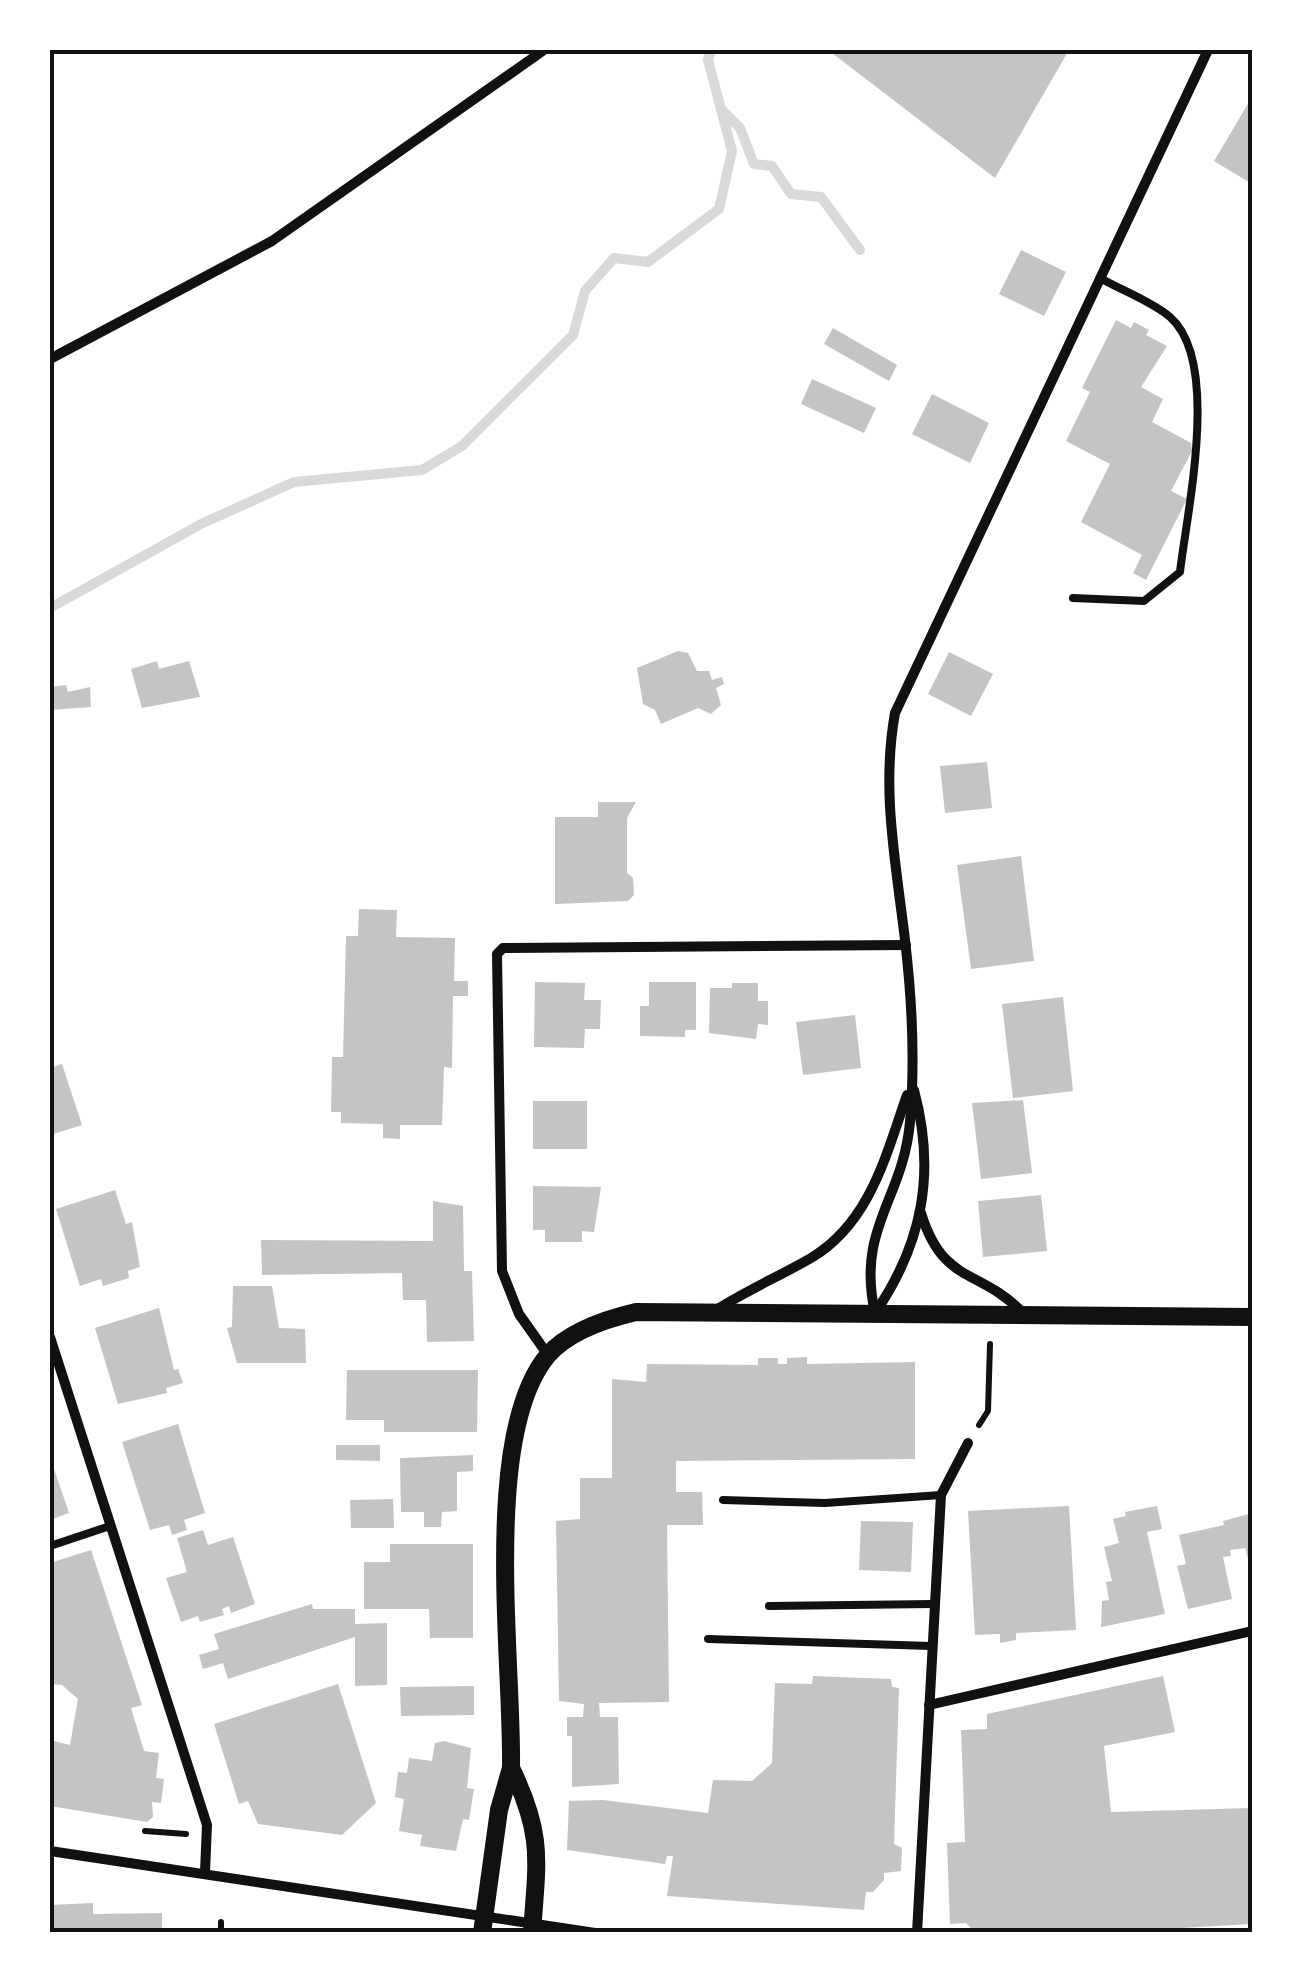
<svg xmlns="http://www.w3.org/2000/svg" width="1302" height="1983" viewBox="0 0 1302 1983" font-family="'Roboto Condensed',sans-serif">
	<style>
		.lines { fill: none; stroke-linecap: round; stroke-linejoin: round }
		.stream { stroke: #d9d9d9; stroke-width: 10 }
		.building { fill: #c4c4c4 }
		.path { stroke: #111; stroke-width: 6 }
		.service { stroke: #111; stroke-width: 8 }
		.minor { stroke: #111; stroke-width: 10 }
		.tertiary { stroke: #111; stroke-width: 18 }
		.neatline { fill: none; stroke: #111; stroke-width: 4 }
	</style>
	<rect width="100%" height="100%" fill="#fff"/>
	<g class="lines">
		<g class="stream">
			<polyline points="721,109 740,128 754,164 772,166 791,194 821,197 860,250"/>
			<polyline points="50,608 201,524 294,482 422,470 462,446 573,335 585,291 614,258 648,262 719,209 732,151 708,60 711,50"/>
		</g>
	</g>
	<g class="building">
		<polygon points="828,50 1069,50 995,178"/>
		<polygon points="1252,97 1252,184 1214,161"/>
		<polygon points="1021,250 1066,272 1044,316 999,294"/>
		<polygon points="1116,320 1131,328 1134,322 1149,330 1146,335 1167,346 1141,387 1163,399 1152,422 1191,443 1192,451 1171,491 1187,499 1146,580 1133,573 1142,555 1081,522 1110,464 1066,441 1090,392 1082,388"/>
		<polygon points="833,328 897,365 889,381 824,344"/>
		<polygon points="812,379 876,408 864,433 801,404"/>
		<polygon points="932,394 989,423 970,463 912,434"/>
		<polygon points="678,651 688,653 697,671 709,671 712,680 722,677 724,684 716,688 721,705 711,714 698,708 661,724 655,710 643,704 637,668"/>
		<polygon points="949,652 993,674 971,716 928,694"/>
		<polygon points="157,661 159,669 189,661 200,697 142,708 131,669"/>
		<polygon points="66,685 68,692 90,687 91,707 50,710 50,687"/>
		<polygon points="987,762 992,808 945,813 940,766"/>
		<polygon points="598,802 636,802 627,818 627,873 633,878 634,895 628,901 555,904 555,817 598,817"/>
		<polygon points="1021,856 1034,961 971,969 957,865"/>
		<polygon points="359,909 397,910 396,937 455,938 454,981 468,981 468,996 453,996 452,1068 444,1067 442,1125 400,1125 400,1139 383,1138 383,1124 341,1123 341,1112 331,1112 332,1057 343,1057 346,936 358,936"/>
		<polygon points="535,982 585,983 584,1000 601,1000 600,1029 585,1029 584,1048 534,1047"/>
		<polygon points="649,982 696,982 696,1030 685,1030 685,1037 640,1036 640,1006 649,1006"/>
		<polygon points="732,983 758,983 758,1001 768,1001 768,1025 758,1024 756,1039 709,1033 710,988 732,988"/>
		<polygon points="1063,997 1073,1091 1013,1098 1002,1004"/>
		<polygon points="855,1015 861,1068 803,1075 796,1022"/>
		<polygon points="62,1064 82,1125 50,1135 50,1068"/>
		<polygon points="1023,1100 1032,1173 981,1179 972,1103"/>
		<rect x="533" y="1101" width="54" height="48"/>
		<polygon points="533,1186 601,1187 594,1232 582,1231 582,1242 545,1242 545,1230 533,1230"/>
		<polygon points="115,1190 126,1224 132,1222 140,1267 128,1271 129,1278 103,1286 101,1279 80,1286 56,1209"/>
		<polygon points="1041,1195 1047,1251 983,1257 978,1201"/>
		<polygon points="433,1201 463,1206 464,1271 472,1271 474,1341 427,1342 426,1300 403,1300 402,1273 262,1275 261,1240 433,1241"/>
		<polygon points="233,1286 272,1286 279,1328 305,1329 306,1363 237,1363 227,1328 232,1327"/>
		<polygon points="159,1308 174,1370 178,1369 183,1383 166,1388 167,1393 118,1404 95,1328"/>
		<polygon points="807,1357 807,1364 915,1362 915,1459 676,1461 676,1492 702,1492 703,1525 667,1525 669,1702 599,1703 600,1717 618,1717 619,1784 572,1787 572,1736 567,1736 567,1717 583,1717 584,1704 559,1701 556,1521 580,1519 580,1478 612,1478 612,1379 646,1382 647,1364 758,1365 758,1358 778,1358 778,1364 787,1364 787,1358"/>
		<polygon points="347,1370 478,1370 477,1432 384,1432 384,1420 346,1420"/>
		<polygon points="178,1424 205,1513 184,1520 187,1530 172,1535 169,1525 150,1530 122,1442"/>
		<polygon points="336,1445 380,1445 380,1461 336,1460"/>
		<polygon points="473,1455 473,1471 457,1472 457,1511 442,1512 441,1527 424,1527 424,1512 401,1512 400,1458"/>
		<polygon points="50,1457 69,1513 50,1520"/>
		<polygon points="393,1499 394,1528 351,1528 350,1500"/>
		<polygon points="1069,1506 1076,1630 1016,1633 1016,1640 1000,1643 1000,1634 975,1635 968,1511"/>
		<polygon points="1157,1506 1162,1529 1147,1532 1165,1614 1101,1627 1102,1601 1109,1600 1106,1582 1112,1581 1104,1547 1119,1543 1113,1519 1126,1516 1125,1512"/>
		<polygon points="1252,1513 1252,1572 1245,1548 1230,1550 1231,1556 1223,1557 1232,1599 1188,1609 1177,1566 1186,1564 1179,1535 1224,1525 1223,1521"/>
		<polygon points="861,1521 913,1522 911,1572 859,1570"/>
		<polygon points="203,1530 208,1545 233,1537 255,1604 231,1613 229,1606 222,1609 224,1615 200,1622 198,1616 181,1622 166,1578 187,1572 177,1538"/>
		<polygon points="390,1544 473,1544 473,1638 430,1638 429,1609 364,1609 364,1562 390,1562"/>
		<polygon points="91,1550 142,1705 131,1708 144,1751 159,1753 156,1778 164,1779 161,1803 152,1802 153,1817 147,1822 50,1806 50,1740 70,1745 78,1699 62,1685 50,1684 50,1563"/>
		<polygon points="312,1604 313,1609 355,1609 355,1624 387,1623 387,1685 355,1686 355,1637 228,1679 223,1663 203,1669 199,1655 219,1649 214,1634"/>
		<polygon points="813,1676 891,1679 892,1687 899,1688 894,1844 902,1848 901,1871 884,1873 884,1880 873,1892 866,1892 864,1910 667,1896 673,1856 667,1856 665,1864 567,1850 569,1801 603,1800 708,1813 713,1780 752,1781 772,1763 775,1683 812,1684"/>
		<polygon points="1163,1676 1175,1732 1104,1746 1111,1812 1252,1808 1252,1924 1092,1933 976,1933 966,1923 950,1924 947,1843 965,1842 965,1838 961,1730 987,1729 987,1714"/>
		<polygon points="338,1684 376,1803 342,1835 258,1824 248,1801 239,1804 214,1724"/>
		<polygon points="474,1686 474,1715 401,1716 400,1687"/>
		<polygon points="444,1741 471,1748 467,1788 474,1789 469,1820 463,1819 456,1851 420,1846 422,1835 399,1831 404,1799 395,1797 398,1772 407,1773 409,1758 432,1761 435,1743"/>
		<polygon points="93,1903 93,1914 162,1913 162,1933 50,1933 50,1905"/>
	</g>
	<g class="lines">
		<g class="path">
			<polyline points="979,1425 988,1411 990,1344"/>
			<polyline points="145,1831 186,1834"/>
			<polyline points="221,1922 221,1930"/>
		</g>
		<g class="service">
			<path d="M1073,598l71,3 36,-29c7,-61 41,-211 -10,-255 -19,-16 -47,-26 -68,-38"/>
			<polyline points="723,1500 825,1503 941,1495"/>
			<polyline points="50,1546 110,1526"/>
			<polyline points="769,1606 933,1604"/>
			<polyline points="708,1639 931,1646"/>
		</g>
		<g class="minor">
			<polyline points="50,359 272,241 544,50"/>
			<path d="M921,1213c22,72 58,55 101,99"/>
			<path d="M716,1310c31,-20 64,-34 95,-52 59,-35 75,-103 96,-163"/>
			<path d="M875,1313c-19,-85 28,-113 35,-191 5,-58 2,-123 -5,-182 -9,-77 -24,-150 -10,-227l313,-663"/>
			<path d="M875,1313c48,-70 61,-141 39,-223"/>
			<polyline points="50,1337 207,1825 205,1872"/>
			<polyline points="548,1355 519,1314 502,1271 497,954 503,948 906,945"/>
			<polyline points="929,1705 1252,1631"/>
			<polyline points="50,1851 595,1933"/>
			<polyline points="917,1933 941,1495 968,1443"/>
		</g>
		<g class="tertiary">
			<path d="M511,1768c33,68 26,92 21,165"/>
			<path d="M482,1933l17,-123 12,-42c2,-105 -30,-334 37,-413 21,-24 58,-36 88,-43l616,5"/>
		</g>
	</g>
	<rect width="1302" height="1983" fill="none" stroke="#ffffff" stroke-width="105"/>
	<rect x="52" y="52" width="1198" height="1878" class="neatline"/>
</svg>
